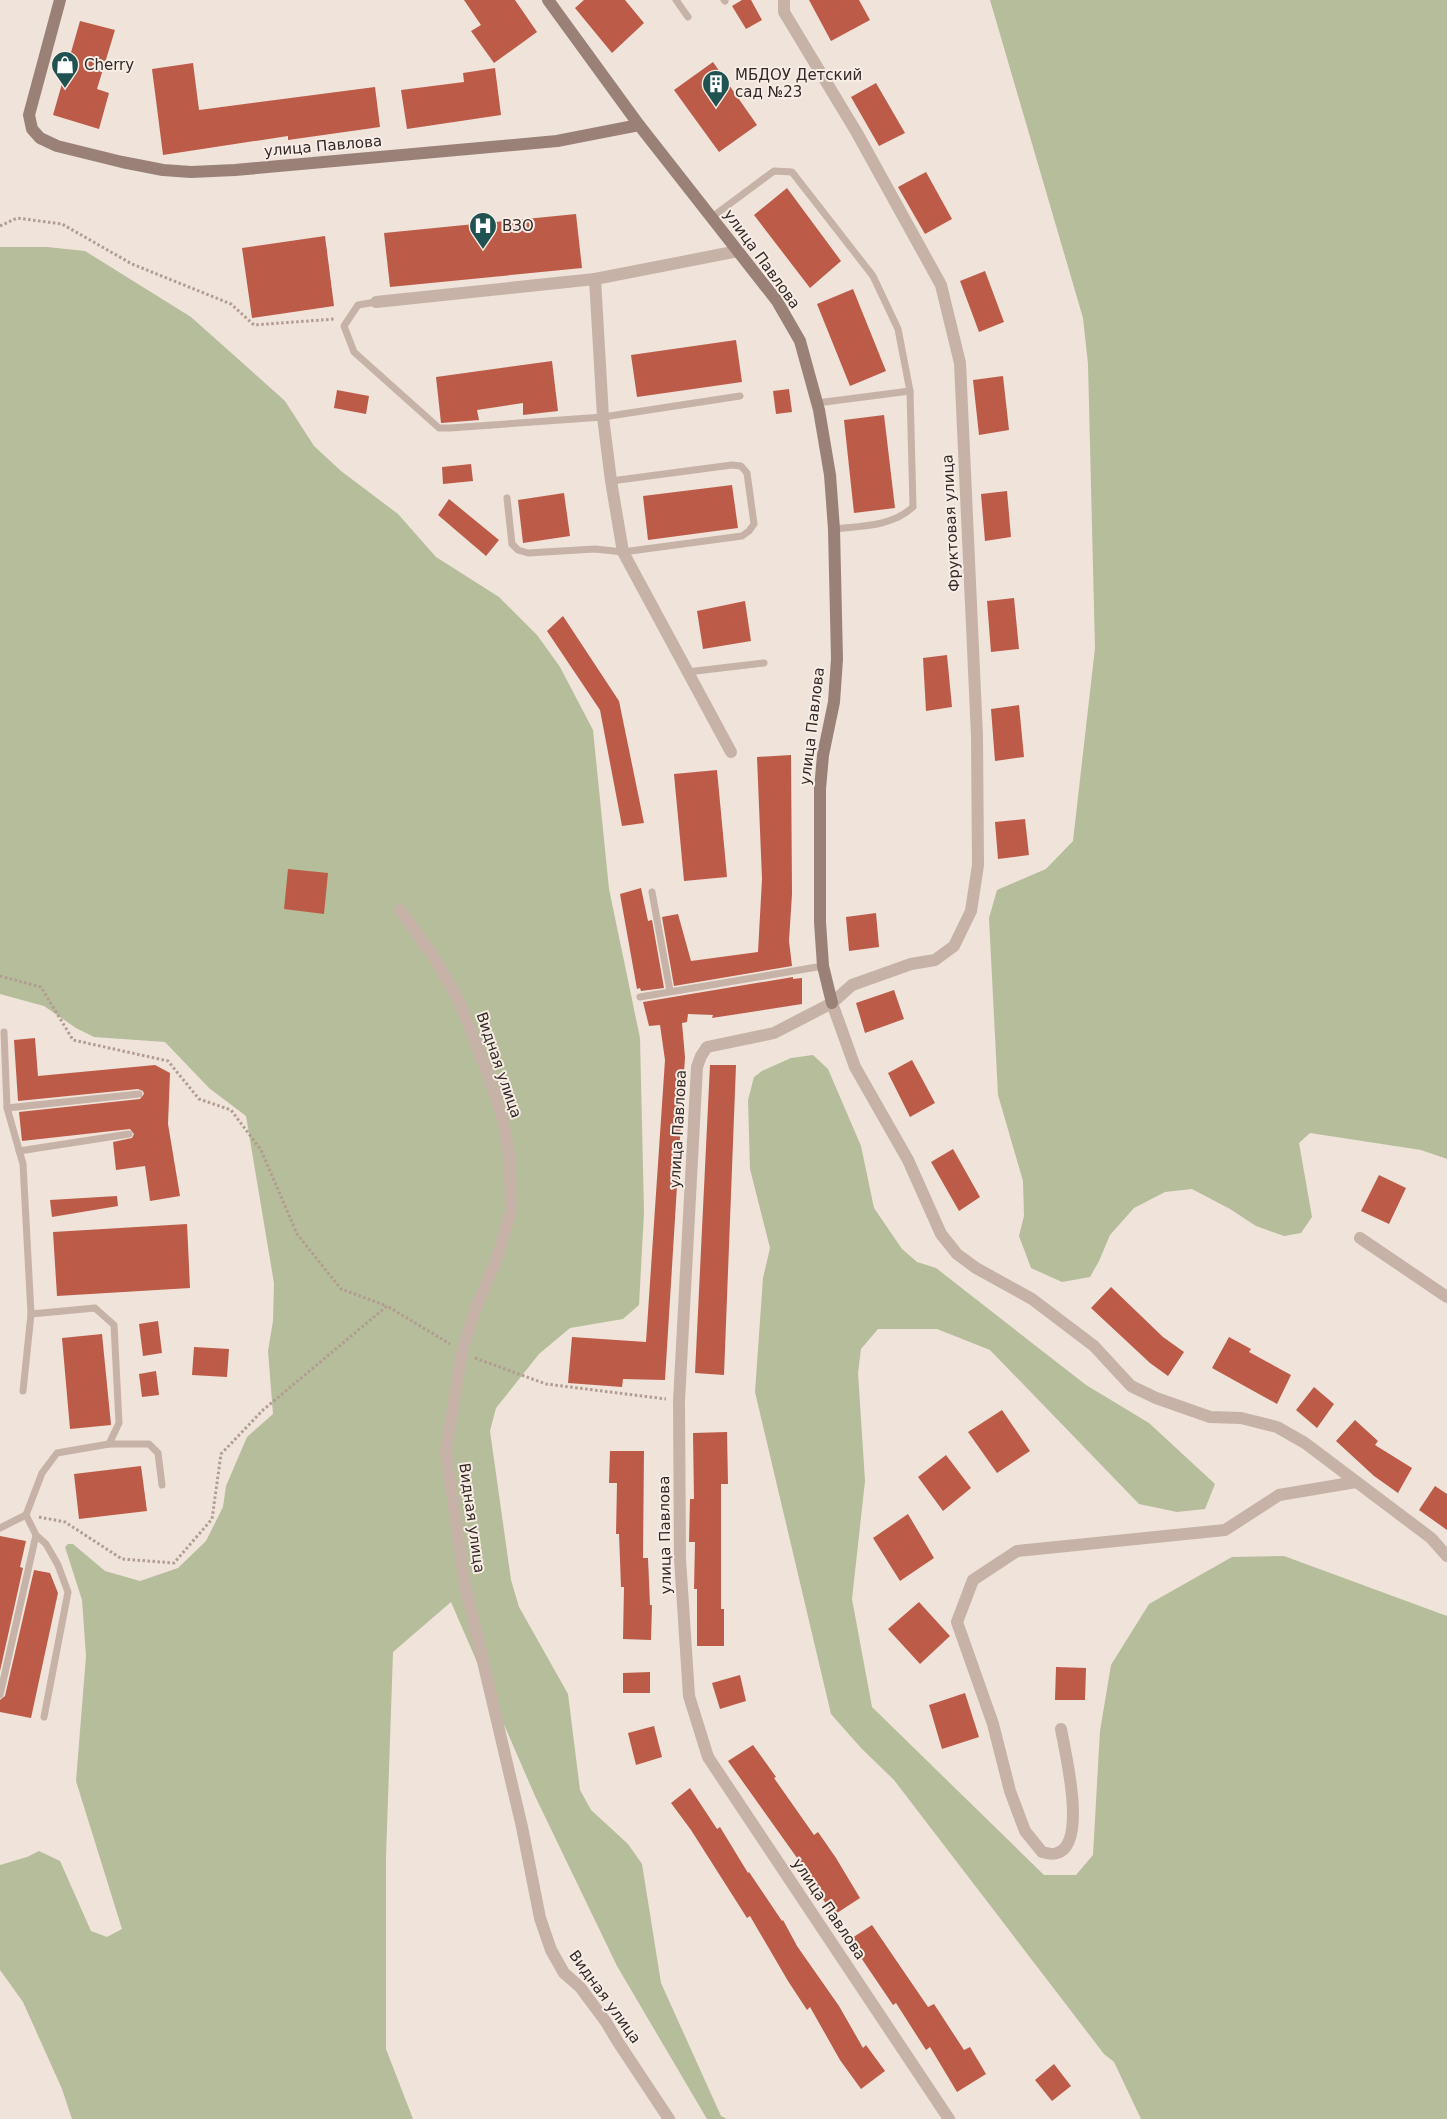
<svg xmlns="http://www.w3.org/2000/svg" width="1447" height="2119" viewBox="0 0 1447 2119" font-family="'DejaVu Sans',sans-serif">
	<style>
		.green { fill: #b5bd9b }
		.building { fill: #bd5b49 }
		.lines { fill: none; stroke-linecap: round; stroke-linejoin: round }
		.path { stroke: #b29c91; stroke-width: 3; stroke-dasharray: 2.5 2.5; stroke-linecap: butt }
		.lane { stroke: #c6b2a7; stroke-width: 7 }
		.street { stroke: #c6b2a7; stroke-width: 12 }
		.secondary { stroke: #9a8178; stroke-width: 12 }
		.labels { text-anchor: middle; stroke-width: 4; stroke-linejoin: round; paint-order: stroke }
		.poi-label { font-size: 15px; fill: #332927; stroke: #f7ede5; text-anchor: start }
		.street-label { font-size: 15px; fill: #332927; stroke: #f7ede5 }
	</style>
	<rect width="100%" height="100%" fill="#efe3da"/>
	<g class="green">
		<polygon points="990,0 1447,0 1447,1159 1421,1150 1310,1133 1299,1143 1312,1217 1301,1233 1284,1236 1256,1226 1230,1209 1192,1189 1165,1192 1134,1208 1110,1235 1099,1261 1090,1277 1062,1282 1031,1268 1019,1236 1024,1216 1023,1181 998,1095 989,918 997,890 1046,869 1073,841 1095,648 1088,364 1083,318"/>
		<polygon points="0,247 47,247 85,251 191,317 285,401 314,446 341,471 398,514 436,557 499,597 537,635 560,667 593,730 609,889 640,1038 644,1212 639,1305 623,1319 570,1328 539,1354 496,1408 490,1431 511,1580 519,1607 568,1694 580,1790 591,1810 628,1844 642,1864 661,1983 721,2116 727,2119 707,2119 617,1966 535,1796 451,1602 393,1652 386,1857 386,2049 413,2119 72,2119 62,2089 23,2002 0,1970 0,1865 27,1857 39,1851 60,1861 91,1931 107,1937 122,1929 76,1781 86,1656 82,1600 65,1547 68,1544 73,1544 105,1571 140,1581 178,1568 206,1541 223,1507 226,1486 247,1437 273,1414 268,1351 273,1321 274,1283 246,1116 209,1088 165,1042 94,1037 76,1028 44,1006 0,994"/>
		<polygon points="813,1055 828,1069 861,1146 874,1208 902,1249 917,1262 936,1268 1086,1385 1149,1423 1215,1484 1205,1509 1177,1512 1139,1504 990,1350 937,1329 878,1329 861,1349 858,1373 865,1481 852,1599 872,1707 1044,1875 1076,1875 1093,1855 1100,1731 1111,1665 1149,1604 1232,1557 1284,1556 1447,1616 1447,2119 1141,2119 1114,2062 1104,2054 894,1780 861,1748 831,1714 755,1392 763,1278 770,1248 750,1169 748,1100 754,1077 762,1071 791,1058"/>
	</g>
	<g class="building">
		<polygon points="464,0 515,0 537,32 494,63 471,31 481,25"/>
		<polygon points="584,0 625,0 644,23 612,53 575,8"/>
		<polygon points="742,0 751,0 762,20 746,29 732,6"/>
		<polygon points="809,0 859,0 870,20 831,41"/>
		<polygon points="80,21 115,30 97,89 109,93 99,129 53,115"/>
		<polygon points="713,62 757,125 719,152 674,90"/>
		<polygon points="193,63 199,110 375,87 380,127 288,140 288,136 163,155 152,69"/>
		<polygon points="495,68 501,115 407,129 401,90 464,82 463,73"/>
		<polygon points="876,83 905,133 879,146 851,97"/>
		<polygon points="926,172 952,219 925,234 898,187"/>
		<polygon points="787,188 841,261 810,288 754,215"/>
		<polygon points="576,214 582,268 390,287 384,233"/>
		<polygon points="325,236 334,306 252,318 242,248"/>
		<polygon points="985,271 1004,322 979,332 960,281"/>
		<polygon points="853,289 886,371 850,386 817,304"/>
		<polygon points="736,340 742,382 637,397 631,355"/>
		<polygon points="552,361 558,411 523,415 523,403 477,410 479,420 441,423 436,377"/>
		<polygon points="1003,376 1009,430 979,435 973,380"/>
		<polygon points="789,389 792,412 776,414 773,391"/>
		<polygon points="337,390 369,396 366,414 334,408"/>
		<polygon points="884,415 895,508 854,513 844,420"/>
		<polygon points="471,464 473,481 443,484 442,467"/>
		<polygon points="732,485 738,528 648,540 643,496"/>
		<polygon points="1007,491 1011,537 985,541 981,494"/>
		<polygon points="564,493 570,536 523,543 518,500"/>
		<polygon points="449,499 499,540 486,556 438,515"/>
		<polygon points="1014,598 1019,649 991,652 987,601"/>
		<polygon points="745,601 751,641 703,649 697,611"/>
		<polygon points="563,616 619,701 644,823 622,826 600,710 547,631"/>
		<polygon points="947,655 952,707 926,711 923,658"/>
		<polygon points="1019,705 1024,757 995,761 991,709"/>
		<polygon points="791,755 792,894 789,941 792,966 674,986 662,917 678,914 691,961 758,952 762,879 757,757"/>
		<polygon points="717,770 727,877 684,881 674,774"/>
		<polygon points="1025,819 1029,855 998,859 995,822"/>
		<polygon points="288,869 328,873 324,914 284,909"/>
		<polygon points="641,888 648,921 652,920 664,988 641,991 640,988 637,989 620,894"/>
		<polygon points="876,913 879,947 849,951 846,917"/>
		<polygon points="793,977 793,979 802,978 802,1004 712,1018 713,1015 688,1014 687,1022 682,1023 685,1057 665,1380 623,1379 622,1387 568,1383 572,1337 646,1342 665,1060 660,1025 649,1026 643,1002"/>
		<polygon points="894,990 904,1019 865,1033 856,1003"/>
		<polygon points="35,1038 38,1076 155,1065 170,1073 168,1124 180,1196 150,1201 145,1166 116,1170 113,1142 132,1138 134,1134 130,1129 22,1141 19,1112 140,1099 144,1094 143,1091 138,1089 18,1101 14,1040"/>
		<polygon points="912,1060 935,1103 910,1117 888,1073"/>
		<polygon points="710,1065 736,1065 724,1375 695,1373"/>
		<polygon points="953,1149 980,1197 959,1211 931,1162"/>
		<polygon points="1379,1175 1406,1188 1389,1224 1361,1211"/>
		<polygon points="117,1196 118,1206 52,1217 50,1200"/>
		<polygon points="187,1224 190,1288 57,1296 53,1232"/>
		<polygon points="1111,1287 1163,1337 1184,1352 1168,1376 1150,1363 1091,1308"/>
		<polygon points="158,1321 162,1353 143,1356 139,1324"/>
		<polygon points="102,1334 111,1425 70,1429 62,1338"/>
		<polygon points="1229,1337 1251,1349 1249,1352 1291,1375 1277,1404 1212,1368"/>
		<polygon points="194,1347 229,1349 227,1377 192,1375"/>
		<polygon points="156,1371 159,1395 142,1397 139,1374"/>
		<polygon points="1314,1387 1334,1404 1317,1428 1296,1410"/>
		<polygon points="1002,1410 1030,1451 997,1473 968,1432"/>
		<polygon points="1355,1420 1378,1441 1375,1445 1412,1468 1398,1493 1374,1476 1336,1441"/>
		<polygon points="727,1432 728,1484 721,1484 721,1609 724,1609 724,1646 697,1646 697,1589 694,1589 695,1542 689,1542 690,1499 694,1499 693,1433"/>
		<polygon points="610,1451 644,1451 643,1558 648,1558 650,1605 652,1605 651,1640 623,1639 624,1587 621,1587 619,1534 616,1534 617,1483 609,1483"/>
		<polygon points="946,1455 971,1488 943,1511 918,1477"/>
		<polygon points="141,1466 147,1511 79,1519 74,1474"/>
		<polygon points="1435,1486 1447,1494 1447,1530 1419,1510"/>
		<polygon points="908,1514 934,1558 900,1581 873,1538"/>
		<polygon points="0,1536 26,1541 20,1567 23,1568 0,1671"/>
		<polygon points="34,1570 50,1573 58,1593 31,1718 0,1712 0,1700 5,1696"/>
		<polygon points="919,1602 950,1636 920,1664 888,1629"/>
		<polygon points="1056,1667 1086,1668 1085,1700 1055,1700"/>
		<polygon points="650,1672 650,1693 623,1693 623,1673"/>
		<polygon points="740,1675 746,1701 720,1709 712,1683"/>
		<polygon points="965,1693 979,1737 942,1749 929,1705"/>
		<polygon points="654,1726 662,1757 636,1765 628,1733"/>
		<polygon points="753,1745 776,1777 774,1778 814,1835 818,1832 836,1858 860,1898 834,1915 820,1895 822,1893 728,1761"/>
		<polygon points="690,1788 717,1829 720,1827 748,1873 749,1872 782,1921 783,1920 797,1946 839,2006 863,2048 866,2045 885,2071 861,2089 840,2060 810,2007 807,2010 788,1981 750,1916 747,1918 691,1830 671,1803"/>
		<polygon points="872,1925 928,2007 934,2004 964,2050 970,2047 986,2074 957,2092 930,2047 926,2050 896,2003 893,2005 849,1940"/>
		<polygon points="1054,2064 1071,2086 1052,2101 1035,2080"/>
	</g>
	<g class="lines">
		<g class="path">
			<polyline points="0,226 17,218 62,224 132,264 231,304 254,325 335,319"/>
			<polyline points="0,976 41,987 73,1040 168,1061 199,1099 231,1110 261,1150 297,1234 341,1289 387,1306"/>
			<polyline points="475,1358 546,1384 666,1399"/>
			<polyline points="39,1517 65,1522 122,1559 174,1563 212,1519 221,1454 263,1410 387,1306 450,1344"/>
		</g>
		<g class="lane">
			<polyline points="676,0 688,17"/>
			<polyline points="724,0 725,1"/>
			<path d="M712,217l62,-46 18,1 81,104 25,53 12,62 3,116c-22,20 -51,19 -79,22"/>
			<polyline points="376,302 358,305 344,326 354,352 439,428 450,428 603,417 740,396"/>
			<polyline points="817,403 910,391"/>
			<polyline points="507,498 512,544 518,550 528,553 595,549 623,552 742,536 749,531 754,524 747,473 741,466 732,465 611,481"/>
			<polyline points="687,672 764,663"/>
			<polyline points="652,892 670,991"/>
			<polyline points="640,997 823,966"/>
			<polyline points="4,1032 7,1108 23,1164 31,1314 23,1391"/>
			<polyline points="7,1108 139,1094"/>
			<polyline points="19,1151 129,1134"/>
			<polyline points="31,1314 95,1308 114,1325 119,1423 109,1444"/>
			<polyline points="0,1528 26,1515 42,1473 57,1453 109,1444 149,1444 158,1453 162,1485"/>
			<polyline points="36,1535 46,1544 58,1565 68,1592 44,1717"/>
			<polyline points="0,1695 36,1535 26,1515"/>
		</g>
		<g class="street">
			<polyline points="784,0 784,12 857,133 941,285 960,363 977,736 978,865 971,911 954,946 935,960 911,964 852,985 832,1003 774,1033 707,1047 701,1056 697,1067 679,1401 680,1559 689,1696 708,1757 949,2119"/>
			<polyline points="376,302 595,279"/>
			<polyline points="731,752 623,552 611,481 603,417 595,279 738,251"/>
			<polyline points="400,910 435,959 459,1001 488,1074 503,1120 510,1161 511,1211 497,1258 476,1308 462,1351 446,1452 465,1585 522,1827 540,1918 551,1950 564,1973 580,1987 606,2022 618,2042 669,2119"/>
			<polyline points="832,1003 855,1067 908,1160 941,1234 957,1254 976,1268 1032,1299 1094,1346 1131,1386 1156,1398 1210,1417 1241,1418 1277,1427 1305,1443 1431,1538 1447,1556"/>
			<polyline points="1360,1238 1447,1297"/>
			<path d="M1061,1729c4,23 27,115 -4,124 -4,2 -11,0 -15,-1l-17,-21 -15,-40 -17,-67 -36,-102 16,-42 44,-29 208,-21 54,-35 77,-13"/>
		</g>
		<g class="secondary">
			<polyline points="60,0 29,115 32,129 40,138 57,146 122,162 163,170 191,172 235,170 557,141 639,125"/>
			<polyline points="548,0 639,125 777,301 800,341 819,410 830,475 834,529 837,659 834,702 823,755 820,789 820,922 823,966 832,1003"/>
		</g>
	</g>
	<defs>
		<symbol id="shop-pin" viewBox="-11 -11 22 30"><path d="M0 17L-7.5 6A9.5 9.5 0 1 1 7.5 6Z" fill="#1f5250" stroke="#f7ede5"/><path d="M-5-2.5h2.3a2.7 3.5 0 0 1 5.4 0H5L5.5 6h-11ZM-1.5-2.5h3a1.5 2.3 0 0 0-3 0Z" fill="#fff"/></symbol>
		<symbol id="building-pin" viewBox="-11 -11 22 30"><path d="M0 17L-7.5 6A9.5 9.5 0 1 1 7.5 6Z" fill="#1f5250" stroke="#f7ede5"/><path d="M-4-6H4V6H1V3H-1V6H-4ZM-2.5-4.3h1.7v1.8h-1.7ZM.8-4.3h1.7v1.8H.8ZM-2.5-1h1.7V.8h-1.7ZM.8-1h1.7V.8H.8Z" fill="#fff"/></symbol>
		<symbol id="hospital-pin" viewBox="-11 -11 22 30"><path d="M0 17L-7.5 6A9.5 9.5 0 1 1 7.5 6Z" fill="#1f5250" stroke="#f7ede5"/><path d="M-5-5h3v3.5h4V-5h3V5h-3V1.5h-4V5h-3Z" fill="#fff"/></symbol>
	</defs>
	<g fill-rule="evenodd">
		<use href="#shop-pin" x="49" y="49" width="32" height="43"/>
		<use href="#building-pin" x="700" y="68" width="32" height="43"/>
		<use href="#hospital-pin" x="467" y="210" width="32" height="43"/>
	</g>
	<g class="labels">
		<g class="poi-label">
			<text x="84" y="70">Cherry</text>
			<text x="735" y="80">МБДОУ Детский<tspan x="735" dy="17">сад №23</tspan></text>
			<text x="502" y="231">ВЗО</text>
		</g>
		<g class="street-label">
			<text transform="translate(323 146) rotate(-5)" y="5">улица Павлова</text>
			<text transform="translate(762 259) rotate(54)" y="5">улица Павлова</text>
			<text transform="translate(951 523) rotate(-93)" y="5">Фруктовая улица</text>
			<text transform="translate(812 726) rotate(-83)" y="5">улица Павлова</text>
			<text transform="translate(499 1065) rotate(71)" y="5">Видная улица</text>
			<text transform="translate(678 1129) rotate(-87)" y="5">улица Павлова</text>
			<text transform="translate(472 1518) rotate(82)" y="5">Видная улица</text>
			<text transform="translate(665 1535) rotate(-91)" y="5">улица Павлова</text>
			<text transform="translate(829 1909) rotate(56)" y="5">улица Павлова</text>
			<text transform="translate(605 1997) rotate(54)" y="5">Видная улица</text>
		</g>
	</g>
</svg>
